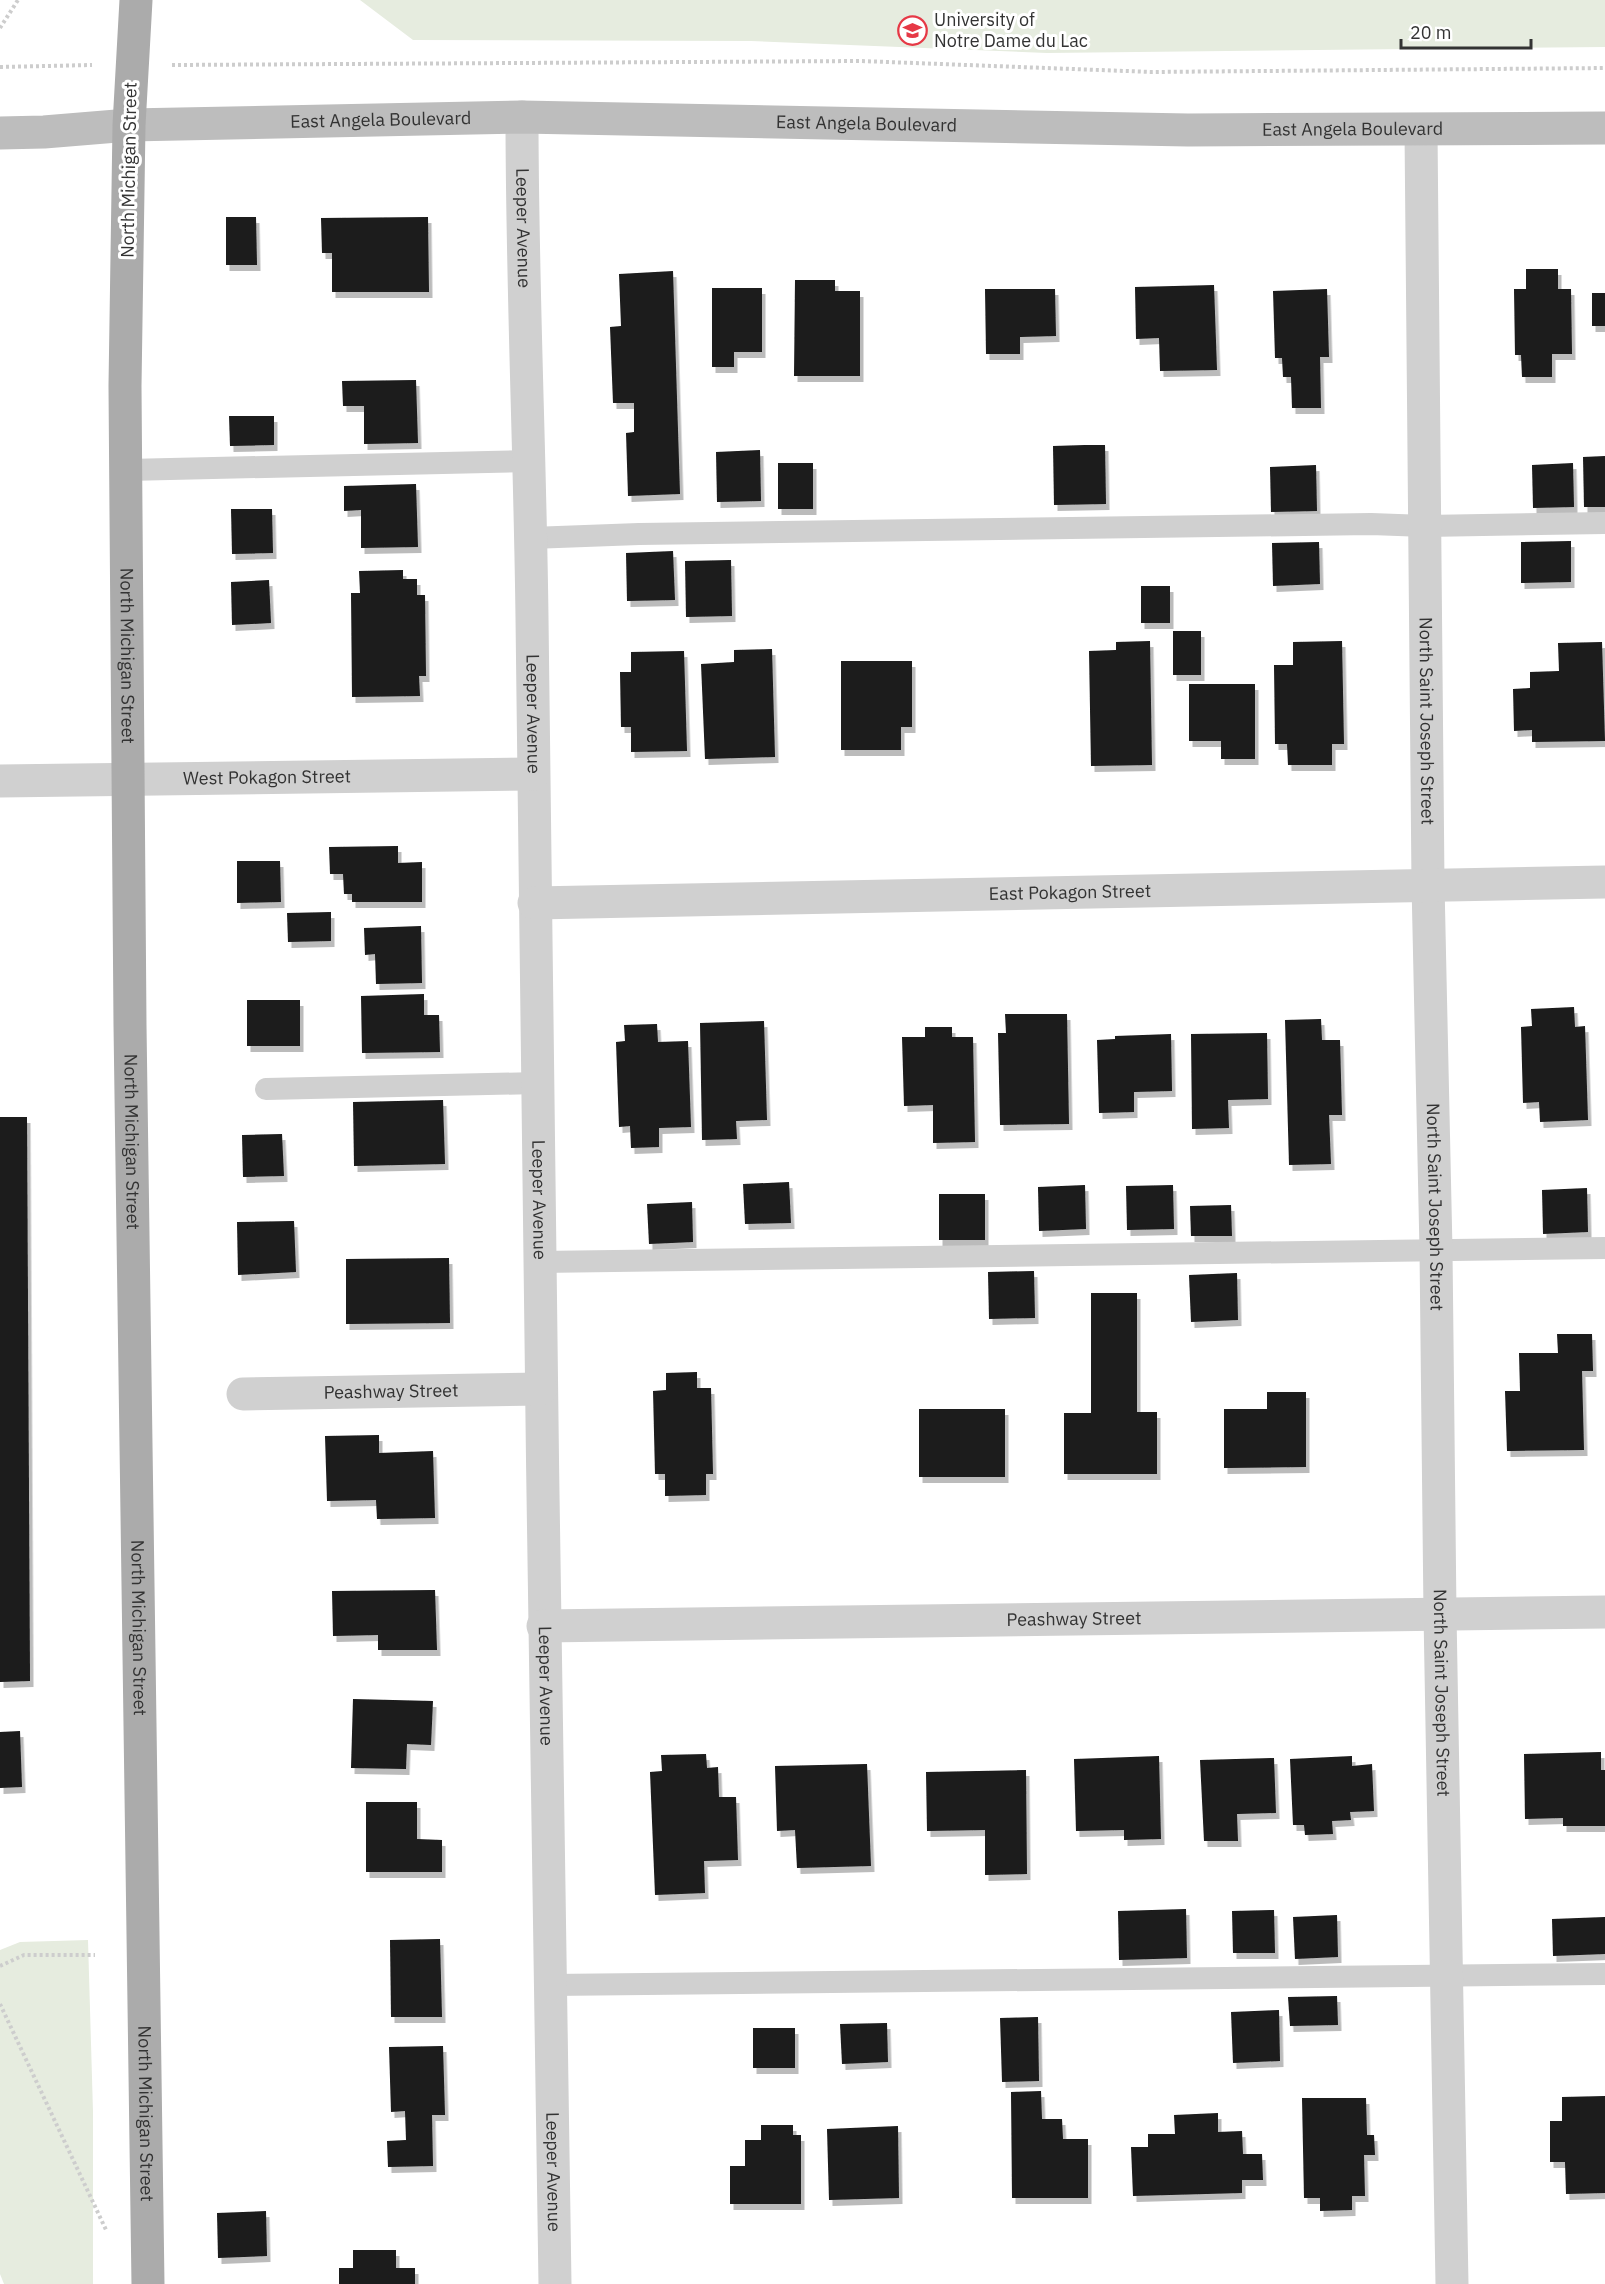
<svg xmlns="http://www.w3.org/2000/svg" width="1605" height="2284" viewBox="0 0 1605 2284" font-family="'IBM Plex Sans',sans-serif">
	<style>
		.green { fill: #e6ecdf }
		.building { fill: #1a1a1a; filter: url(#shadow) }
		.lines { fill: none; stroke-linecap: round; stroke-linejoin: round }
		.path { stroke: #cdcdcd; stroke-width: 4; stroke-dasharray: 3 3; stroke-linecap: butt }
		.lane { stroke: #d0d0d0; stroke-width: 22 }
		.street { stroke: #d0d0d0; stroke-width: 33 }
		.secondary { stroke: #bdbdbd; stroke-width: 33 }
		.primary { stroke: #ababab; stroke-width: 33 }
		.labels { text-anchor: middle; stroke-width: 6; stroke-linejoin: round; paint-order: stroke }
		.poi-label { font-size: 18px; fill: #333; stroke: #fff; text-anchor: start }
		.street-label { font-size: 18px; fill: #333; stroke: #fff }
	</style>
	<defs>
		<filter id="shadow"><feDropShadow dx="3.5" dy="6" stdDeviation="0" flood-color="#0004"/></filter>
	</defs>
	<rect width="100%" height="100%" fill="#fff"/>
	<g class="green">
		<polygon points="360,0 1605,0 1605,47 1047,53 751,41 413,40"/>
		<polygon points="88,1940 93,2112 93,2284 4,2284 0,2274 0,1950 20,1942"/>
	</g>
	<g class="building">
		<polygon points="226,217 256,217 257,265 226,265"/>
		<polygon points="428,217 429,292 332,292 332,253 322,253 321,218"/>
		<polygon points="1526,269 1558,269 1558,289 1571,289 1572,354 1552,354 1552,377 1522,377 1521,355 1515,355 1514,289 1526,289"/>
		<polygon points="673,271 680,494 628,496 626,433 634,432 634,403 613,403 610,327 621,326 619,274"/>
		<polygon points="795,280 835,280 835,291 860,291 860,376 794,376"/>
		<polygon points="1214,285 1217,370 1160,371 1159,338 1136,339 1135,287"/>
		<polygon points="712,288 762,288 762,352 734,352 734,367 712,367"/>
		<polygon points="985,289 1055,289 1056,336 1020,337 1020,354 986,354"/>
		<polygon points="1327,289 1329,357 1320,357 1321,408 1292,408 1291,377 1283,377 1282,358 1275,358 1273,291"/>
		<rect x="1592" y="293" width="13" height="33"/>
		<polygon points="416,380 418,443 364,444 364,406 343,406 342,381"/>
		<polygon points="229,416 274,416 274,445 230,446"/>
		<polygon points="1085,445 1105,445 1106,504 1054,505 1053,446"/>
		<polygon points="760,450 761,501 717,502 716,452"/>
		<polygon points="1605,456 1605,507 1584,507 1583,457"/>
		<rect x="778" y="463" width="35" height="46"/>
		<polygon points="1573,463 1574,507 1533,508 1532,465"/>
		<polygon points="1316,465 1317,511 1271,512 1270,467"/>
		<polygon points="416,484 418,547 361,548 361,510 344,511 344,486"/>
		<polygon points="231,509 272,509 273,553 232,554"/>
		<polygon points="1571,541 1571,582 1521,583 1521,542"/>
		<polygon points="1319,542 1320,584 1273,586 1272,543"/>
		<polygon points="673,551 675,600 627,601 626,553"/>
		<polygon points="731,560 732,616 686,617 685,561"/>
		<polygon points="403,570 403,579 417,579 417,595 425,595 426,676 419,676 420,696 352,697 351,593 360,593 359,571"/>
		<polygon points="269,580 271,623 232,625 231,582"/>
		<rect x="1141" y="586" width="29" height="37"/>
		<rect x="1173" y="631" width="28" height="44"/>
		<polygon points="1150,641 1152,765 1091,766 1089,651 1116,650 1116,642"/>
		<polygon points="1342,641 1344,744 1332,744 1332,765 1288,765 1287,744 1275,744 1274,665 1293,665 1293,642"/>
		<polygon points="1602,642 1605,741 1532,742 1532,730 1514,731 1513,689 1530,688 1530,672 1559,671 1558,643"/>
		<polygon points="772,649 775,757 705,759 701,664 734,662 734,650"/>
		<polygon points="684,651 687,751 631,752 631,727 621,727 620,672 631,672 631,652"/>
		<polygon points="841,661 912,661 912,727 901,727 901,750 841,750"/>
		<polygon points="1189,684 1255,684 1255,759 1221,759 1221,741 1189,741"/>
		<polygon points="398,846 398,863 422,862 422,902 352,902 352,894 344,894 343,874 330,874 329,847"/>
		<polygon points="237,861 280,861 281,902 237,903"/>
		<polygon points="331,912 331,941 288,942 287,913"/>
		<polygon points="421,926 422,983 376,984 375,954 365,955 364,928"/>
		<polygon points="424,994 424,1015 439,1015 440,1052 362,1053 361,996"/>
		<rect x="247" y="1000" width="53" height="46"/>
		<polygon points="1574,1007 1575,1027 1585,1026 1588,1120 1540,1122 1539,1102 1523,1103 1521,1027 1532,1026 1531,1009"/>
		<polygon points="1005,1014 1067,1014 1069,1124 1000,1125 998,1033 1006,1033"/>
		<polygon points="1321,1019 1322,1040 1340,1040 1342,1115 1329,1115 1331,1164 1289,1165 1285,1020"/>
		<polygon points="764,1021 767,1120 736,1121 737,1139 702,1140 700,1023"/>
		<polygon points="657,1024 658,1042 688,1041 691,1127 659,1128 659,1147 631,1148 630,1126 619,1127 616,1042 625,1041 624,1025"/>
		<polygon points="925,1027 952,1027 952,1037 973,1037 975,1142 933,1143 933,1105 904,1106 902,1037 925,1037"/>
		<polygon points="1267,1033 1268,1099 1228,1100 1229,1128 1192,1129 1191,1034"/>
		<polygon points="1171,1034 1172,1091 1134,1092 1134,1112 1099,1113 1097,1040 1115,1039 1115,1036"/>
		<polygon points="443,1100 445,1164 354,1166 353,1102"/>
		<polygon points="0,1117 27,1117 30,1681 0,1682"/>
		<polygon points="282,1134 284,1176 243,1177 242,1135"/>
		<polygon points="789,1182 791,1223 745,1224 743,1184"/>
		<polygon points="1085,1185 1086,1229 1039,1231 1038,1187"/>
		<polygon points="1173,1185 1174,1229 1127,1230 1126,1186"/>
		<polygon points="1587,1188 1588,1232 1543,1234 1542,1190"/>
		<rect x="939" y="1194" width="46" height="46"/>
		<polygon points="692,1202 693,1242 649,1244 647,1204"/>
		<polygon points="1231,1205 1232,1236 1191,1236 1190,1206"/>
		<polygon points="294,1221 296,1272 238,1275 237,1222"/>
		<polygon points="449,1258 450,1323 346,1324 346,1259"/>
		<polygon points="1034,1271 1035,1318 989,1319 988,1272"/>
		<polygon points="1237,1273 1238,1320 1191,1322 1189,1275"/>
		<polygon points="1091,1293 1137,1293 1137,1412 1157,1412 1157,1474 1064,1474 1064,1413 1091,1413"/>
		<polygon points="1557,1334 1592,1334 1593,1371 1582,1371 1584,1450 1507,1451 1505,1391 1520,1391 1519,1353 1558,1353"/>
		<polygon points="697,1372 697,1388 711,1388 713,1474 706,1474 706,1495 665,1496 665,1474 655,1474 653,1391 666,1390 666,1373"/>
		<polygon points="1267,1392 1306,1392 1306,1467 1224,1468 1224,1409 1267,1409"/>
		<rect x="919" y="1409" width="86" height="68"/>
		<polygon points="379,1435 379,1453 433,1451 435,1518 377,1519 376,1500 327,1501 325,1436"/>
		<polygon points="435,1590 437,1650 378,1650 378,1635 333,1636 332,1591"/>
		<polygon points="353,1699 433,1701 431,1745 407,1744 406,1769 351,1768"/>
		<polygon points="20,1731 22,1787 0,1788 0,1732"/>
		<polygon points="1601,1752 1601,1770 1605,1770 1605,1826 1563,1826 1563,1818 1525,1819 1524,1754"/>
		<polygon points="706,1754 707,1768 718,1767 719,1797 736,1797 738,1860 704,1861 705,1893 655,1895 650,1772 662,1771 661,1755"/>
		<polygon points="1159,1756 1161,1839 1124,1840 1124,1830 1076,1831 1074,1759"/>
		<polygon points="1352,1756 1352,1766 1372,1764 1374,1811 1350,1812 1351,1820 1332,1821 1333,1834 1305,1835 1304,1825 1293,1825 1290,1759"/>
		<polygon points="1274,1758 1276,1813 1237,1814 1238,1841 1204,1841 1200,1760"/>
		<polygon points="867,1764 871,1866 797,1868 795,1830 777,1831 775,1766"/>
		<polygon points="1026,1770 1027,1874 985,1875 985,1830 927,1831 926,1772"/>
		<polygon points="366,1802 417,1802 417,1839 442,1840 442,1872 366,1872"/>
		<polygon points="1186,1909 1187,1958 1119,1960 1118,1911"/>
		<polygon points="1274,1910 1275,1953 1233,1953 1232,1911"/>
		<polygon points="1337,1915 1338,1957 1295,1959 1293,1917"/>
		<polygon points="1605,1917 1605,1954 1553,1956 1552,1919"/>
		<polygon points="440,1939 442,2017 391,2017 390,1940"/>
		<polygon points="1337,1996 1338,2025 1290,2026 1288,1997"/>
		<polygon points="1279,2010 1280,2061 1233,2063 1231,2012"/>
		<polygon points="1038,2017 1039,2081 1002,2082 1000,2018"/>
		<polygon points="887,2023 888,2062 842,2064 840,2024"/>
		<rect x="753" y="2028" width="42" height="40"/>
		<polygon points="443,2046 445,2115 432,2115 433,2166 388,2167 387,2141 406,2140 405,2111 391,2112 389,2047"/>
		<polygon points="1041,2091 1042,2119 1062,2119 1063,2139 1088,2139 1088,2198 1012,2198 1011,2092"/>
		<polygon points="1605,2096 1605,2193 1566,2194 1565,2162 1550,2162 1550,2121 1562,2121 1562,2097"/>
		<polygon points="1302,2098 1366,2098 1367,2135 1374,2135 1375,2155 1364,2155 1365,2196 1352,2196 1352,2210 1320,2211 1320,2198 1304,2198"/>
		<polygon points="1218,2113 1218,2132 1242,2131 1243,2154 1262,2154 1263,2180 1242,2180 1242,2193 1133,2196 1131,2147 1148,2147 1148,2134 1175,2134 1174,2115"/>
		<polygon points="761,2125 793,2125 793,2135 801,2135 801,2204 730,2204 730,2166 745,2166 745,2140 761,2140"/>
		<polygon points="898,2126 899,2198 829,2200 827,2129"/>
		<polygon points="266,2211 267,2256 218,2258 217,2213"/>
		<polygon points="353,2250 396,2250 396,2268 415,2268 415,2284 339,2284 339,2268 353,2268"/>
	</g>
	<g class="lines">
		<g class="path">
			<polyline points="0,28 18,0"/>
			<polyline points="172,65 861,61 1152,72 1605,68"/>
			<polyline points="0,67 92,65"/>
			<polyline points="0,1966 24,1955 95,1955"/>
			<polyline points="0,2004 107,2232"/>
		</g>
		<g class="lane">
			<polyline points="127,470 528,461"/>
			<polyline points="531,538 639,534 1371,524 1425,526 1605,523"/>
			<polyline points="266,1089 537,1083"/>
			<polyline points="539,1262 1605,1248"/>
			<polyline points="550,1985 1605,1974"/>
		</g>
		<g class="street">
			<path id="s1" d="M522,117c0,167 8,334 10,501 6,555 14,1111 23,1666"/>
			<path id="s2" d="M1421,130l7,754 8,366 4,364 12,670"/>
			<path id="s3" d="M0,781l533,-7"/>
			<path id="s4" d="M534,903l1071,-21"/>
			<path id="s5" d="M243,1394l298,-5"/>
			<path id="s6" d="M543,1626l1062,-14"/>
		</g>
		<path class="secondary" id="s7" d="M0,133l44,-1 85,-7 393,-8 666,13 417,-2"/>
		<path class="primary" id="s8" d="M136,0l-7,125 -4,261 5,639 18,1259"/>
	</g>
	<defs>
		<symbol id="university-ring" viewBox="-11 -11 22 22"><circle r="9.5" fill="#fff" stroke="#e63946" stroke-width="1.5"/><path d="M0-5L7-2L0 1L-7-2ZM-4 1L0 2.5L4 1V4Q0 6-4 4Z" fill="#e63946"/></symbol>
	</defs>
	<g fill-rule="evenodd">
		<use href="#university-ring" x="896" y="14" width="33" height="33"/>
	</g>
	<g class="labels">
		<g class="poi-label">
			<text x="934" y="26">University of<tspan x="934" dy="21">Notre Dame du Lac</tspan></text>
		</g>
		<g class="street-label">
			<text dy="6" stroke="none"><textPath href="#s7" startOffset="381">East Angela Boulevard</textPath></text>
			<text dy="6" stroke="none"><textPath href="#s7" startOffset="867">East Angela Boulevard</textPath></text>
			<text dy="6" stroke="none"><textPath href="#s7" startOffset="1353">East Angela Boulevard</textPath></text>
			<text transform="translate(129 170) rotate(-89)" y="6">North Michigan Street</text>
			<text dy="6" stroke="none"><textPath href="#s1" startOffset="111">Leeper Avenue</textPath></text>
			<text dy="6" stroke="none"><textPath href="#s8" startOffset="656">North Michigan Street</textPath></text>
			<text dy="6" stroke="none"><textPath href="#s1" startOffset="597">Leeper Avenue</textPath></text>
			<text dy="6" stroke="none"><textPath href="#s2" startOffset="591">North Saint Joseph Street</textPath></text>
			<text dy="6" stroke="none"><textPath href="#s3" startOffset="267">West Pokagon Street</textPath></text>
			<text dy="6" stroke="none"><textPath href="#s4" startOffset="536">East Pokagon Street</textPath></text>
			<text dy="6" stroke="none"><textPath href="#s8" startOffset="1142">North Michigan Street</textPath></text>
			<text dy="6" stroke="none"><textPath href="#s1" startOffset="1083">Leeper Avenue</textPath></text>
			<text dy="6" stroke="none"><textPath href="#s2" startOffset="1077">North Saint Joseph Street</textPath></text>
			<text dy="6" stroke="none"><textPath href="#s5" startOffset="148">Peashway Street</textPath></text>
			<text dy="6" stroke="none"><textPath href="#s6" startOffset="531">Peashway Street</textPath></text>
			<text dy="6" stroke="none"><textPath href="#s8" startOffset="1628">North Michigan Street</textPath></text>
			<text dy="6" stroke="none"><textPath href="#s1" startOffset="1569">Leeper Avenue</textPath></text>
			<text dy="6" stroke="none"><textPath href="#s2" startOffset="1563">North Saint Joseph Street</textPath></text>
			<text dy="6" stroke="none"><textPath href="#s8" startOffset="2114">North Michigan Street</textPath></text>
			<text dy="6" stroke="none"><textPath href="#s1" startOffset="2055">Leeper Avenue</textPath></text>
		</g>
	</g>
	<path d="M1401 39v9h130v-9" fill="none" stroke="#333333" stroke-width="3"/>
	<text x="1410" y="39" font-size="18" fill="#333333" stroke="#ffffff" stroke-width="4.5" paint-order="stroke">20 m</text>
</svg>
